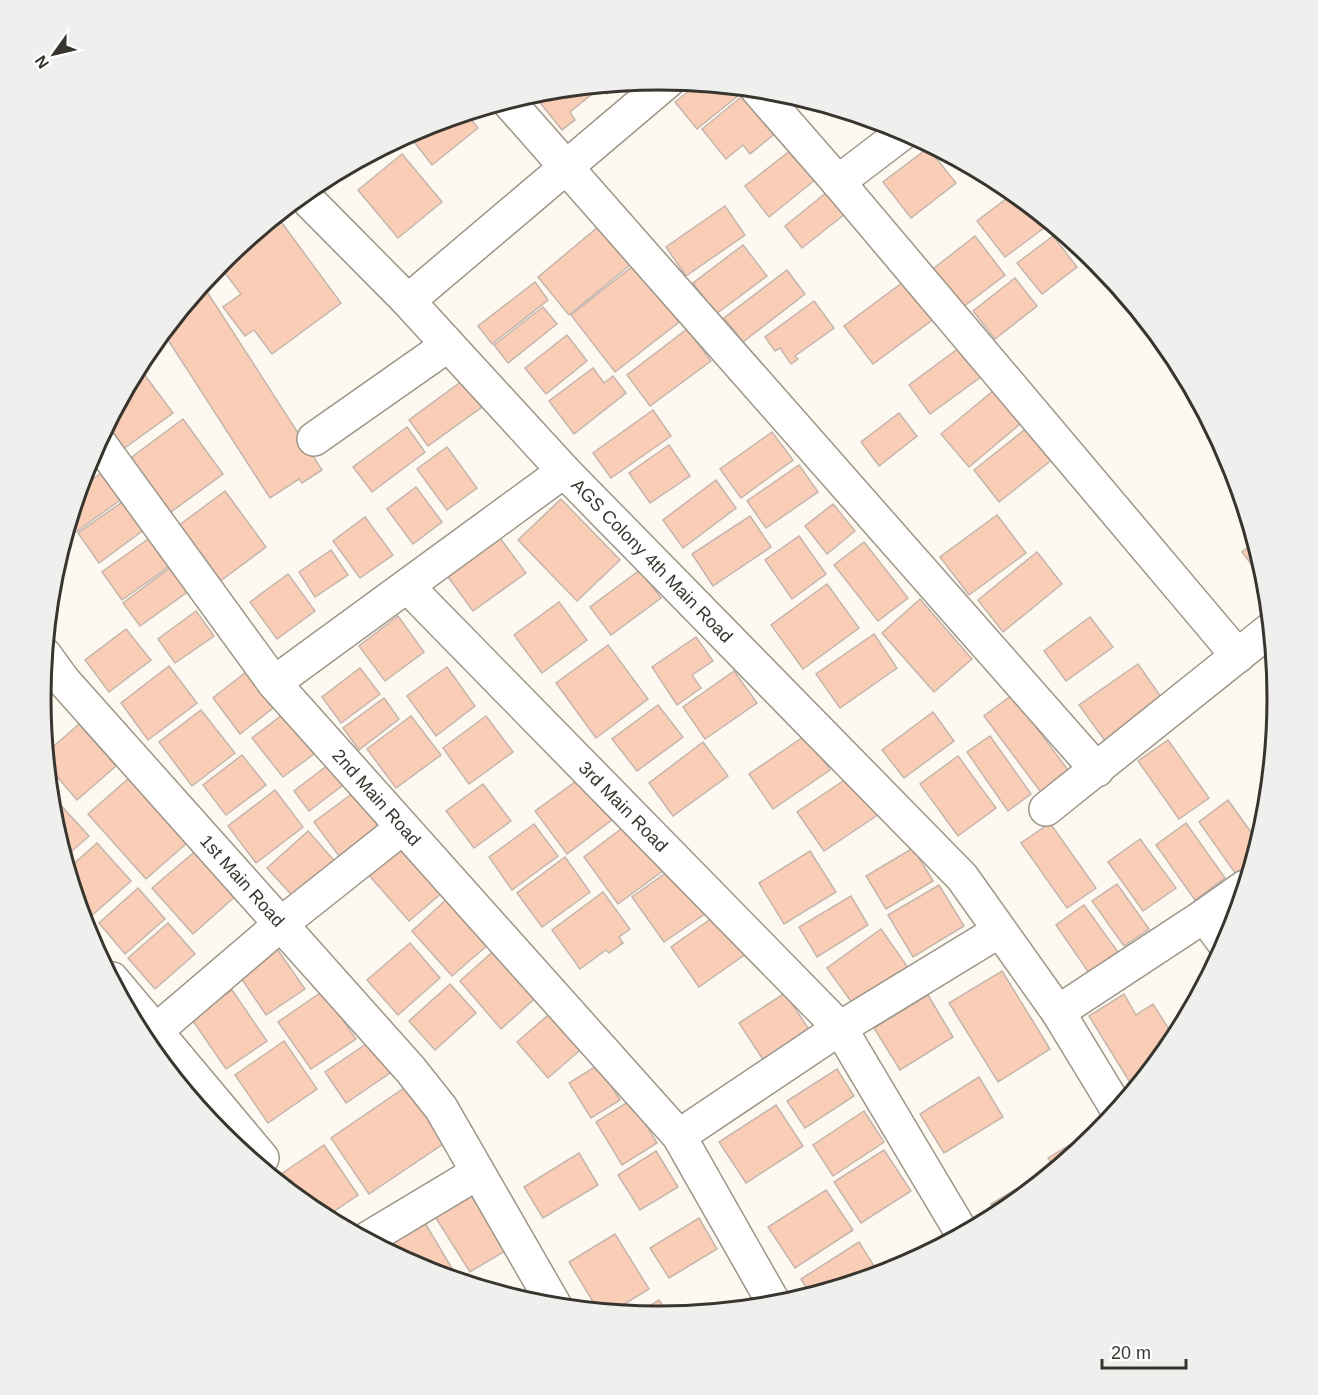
<svg xmlns="http://www.w3.org/2000/svg" width="1318" height="1395" viewBox="0 0 1318 1395" font-family="Helvetica,sans-serif">
	<style>
		.building { fill: #faceb6; stroke: #c5b5ac; stroke-width: 1.5 }
		.lines { fill: none; stroke-linecap: round; stroke-linejoin: round }
		.minor-casing { stroke: #9d9588; stroke-width: 36 }
		.minor { stroke: #fff; stroke-width: 33 }
		.labels { text-anchor: middle; stroke-width: 4.5; stroke-linejoin: round; paint-order: stroke }
		.street-label { font-size: 18px; fill: #38352f; stroke: #fff }
		.rim { fill: none; stroke: #38352f; stroke-width: 3 }
	</style>
	<rect width="100%" height="100%" fill="#fef9f0"/>
	<g class="building">
		<polygon points="622,83 607,94 602,86 570,112 575,120 562,130 533,94 539,91"/>
		<polygon points="699,83 743,87 745,90 697,129 675,102"/>
		<polygon points="752,88 783,127 750,154 743,145 726,159 702,129"/>
		<polygon points="466,113 478,128 432,165 412,139 431,123"/>
		<polygon points="928,148 956,183 911,218 883,182"/>
		<polygon points="791,150 815,180 769,217 745,186"/>
		<polygon points="402,154 442,202 398,238 358,190"/>
		<polygon points="827,192 845,214 802,248 785,226"/>
		<polygon points="1014,193 1044,228 1005,257 977,221"/>
		<polygon points="725,206 745,235 686,276 666,247"/>
		<polygon points="276,215 341,303 272,354 254,330 245,336 223,307 241,294 218,264"/>
		<polygon points="598,227 630,265 569,315 538,277"/>
		<polygon points="975,236 1005,275 963,307 933,269"/>
		<polygon points="1053,236 1077,267 1042,294 1017,263"/>
		<polygon points="743,245 767,276 716,314 693,283"/>
		<polygon points="634,265 679,322 615,372 571,315"/>
		<polygon points="787,270 805,294 743,342 724,318"/>
		<polygon points="910,277 939,315 873,364 844,326"/>
		<polygon points="1015,278 1037,306 995,339 973,311"/>
		<polygon points="535,282 548,300 492,344 478,326"/>
		<polygon points="202,284 322,470 302,483 299,479 270,498 163,332"/>
		<polygon points="814,301 834,328 795,356 798,359 791,364 780,348 775,351 765,337"/>
		<polygon points="543,307 557,324 508,363 494,345"/>
		<polygon points="687,329 711,361 650,406 627,375"/>
		<polygon points="567,335 587,361 546,394 525,368"/>
		<polygon points="963,345 985,374 930,414 909,385"/>
		<polygon points="138,366 173,413 119,452 104,431"/>
		<polygon points="593,368 604,383 613,376 626,393 574,434 549,401"/>
		<polygon points="462,381 482,407 428,446 409,420"/>
		<polygon points="999,386 1026,419 969,467 941,434"/>
		<polygon points="653,410 671,436 611,478 593,453"/>
		<polygon points="899,413 917,436 879,466 861,442"/>
		<polygon points="183,419 223,474 164,517 124,463"/>
		<polygon points="1033,423 1058,455 999,502 974,470"/>
		<polygon points="407,427 425,452 372,492 353,467"/>
		<polygon points="772,432 793,460 741,498 720,469"/>
		<polygon points="669,445 690,476 650,503 629,473"/>
		<polygon points="447,447 477,488 447,510 417,469"/>
		<polygon points="799,465 818,492 766,528 747,501"/>
		<polygon points="104,471 123,498 76,532 69,521 79,489"/>
		<polygon points="716,480 736,508 683,548 663,520"/>
		<polygon points="416,487 442,522 413,544 387,509"/>
		<polygon points="225,491 266,547 211,588 170,532"/>
		<polygon points="561,499 620,560 577,601 518,540"/>
		<polygon points="125,500 145,529 99,563 78,533"/>
		<polygon points="833,504 855,531 827,554 805,526"/>
		<polygon points="997,515 1026,553 969,595 940,557"/>
		<polygon points="750,516 771,547 713,586 692,554"/>
		<polygon points="365,517 393,555 360,578 333,541"/>
		<polygon points="799,536 826,574 792,599 765,560"/>
		<polygon points="151,537 171,565 122,600 102,572"/>
		<polygon points="500,538 526,573 473,611 448,577"/>
		<polygon points="864,542 908,598 878,621 834,565"/>
		<polygon points="1255,542 1266,577 1266,584 1242,552"/>
		<polygon points="331,550 348,575 315,597 299,572"/>
		<polygon points="1037,552 1062,584 1003,632 978,600"/>
		<polygon points="175,564 193,588 140,626 123,603"/>
		<polygon points="640,570 661,598 611,635 590,607"/>
		<polygon points="288,574 315,611 277,639 250,602"/>
		<polygon points="827,584 859,628 803,669 771,625"/>
		<polygon points="920,599 972,659 934,692 882,633"/>
		<polygon points="559,602 587,640 542,673 514,635"/>
		<polygon points="196,611 214,636 175,663 158,639"/>
		<polygon points="398,616 424,652 385,681 359,646"/>
		<polygon points="1090,617 1113,647 1066,681 1044,651"/>
		<polygon points="126,629 151,660 109,692 85,660"/>
		<polygon points="874,634 897,668 840,708 816,674"/>
		<polygon points="696,637 713,661 692,675 701,688 677,705 652,667"/>
		<polygon points="608,645 648,699 596,738 556,683"/>
		<polygon points="1138,664 1166,704 1108,745 1079,705"/>
		<polygon points="169,666 197,703 148,740 121,703"/>
		<polygon points="447,667 475,706 436,736 407,696"/>
		<polygon points="360,668 380,694 341,723 322,697"/>
		<polygon points="734,671 757,703 705,739 683,707"/>
		<polygon points="246,672 273,708 240,734 213,698"/>
		<polygon points="1012,695 1071,774 1043,795 984,716"/>
		<polygon points="384,698 399,719 359,750 343,728"/>
		<polygon points="658,705 683,737 637,771 612,739"/>
		<polygon points="201,710 235,753 192,786 159,742"/>
		<polygon points="287,711 318,751 283,777 252,738"/>
		<polygon points="933,712 954,741 904,778 882,750"/>
		<polygon points="411,716 441,755 396,788 367,749"/>
		<polygon points="486,716 513,752 469,784 443,748"/>
		<polygon points="79,724 116,766 77,800 47,765 46,753"/>
		<polygon points="806,735 830,770 773,809 749,774"/>
		<polygon points="990,736 1031,794 1008,811 967,752"/>
		<polygon points="1168,740 1209,798 1179,819 1138,761"/>
		<polygon points="703,742 728,776 673,816 649,783"/>
		<polygon points="242,755 266,785 226,815 203,785"/>
		<polygon points="958,756 996,808 958,836 920,784"/>
		<polygon points="328,765 343,785 309,811 294,791"/>
		<polygon points="855,773 882,812 824,851 797,812"/>
		<polygon points="582,777 613,819 567,854 535,811"/>
		<polygon points="129,778 187,843 146,879 88,814"/>
		<polygon points="483,784 511,821 474,848 446,811"/>
		<polygon points="275,790 303,827 256,863 228,826"/>
		<polygon points="353,793 378,825 339,856 314,822"/>
		<polygon points="56,800 89,836 64,858 52,818 51,805"/>
		<polygon points="1228,800 1258,842 1251,868 1238,877 1199,822"/>
		<polygon points="629,823 664,870 618,904 584,857"/>
		<polygon points="1050,823 1096,888 1067,908 1021,843"/>
		<polygon points="1186,823 1225,878 1195,900 1156,845"/>
		<polygon points="534,824 558,856 512,890 489,857"/>
		<polygon points="308,831 338,865 298,902 267,868"/>
		<polygon points="1140,839 1176,888 1143,911 1108,862"/>
		<polygon points="97,843 131,881 88,919 80,909 68,869"/>
		<polygon points="401,845 443,892 409,921 368,874"/>
		<polygon points="199,848 239,893 193,934 152,888"/>
		<polygon points="913,848 933,881 886,909 866,876"/>
		<polygon points="810,851 836,892 784,924 759,883"/>
		<polygon points="565,857 590,892 542,927 517,893"/>
		<polygon points="674,867 706,913 664,942 632,897"/>
		<polygon points="1117,884 1149,929 1124,946 1092,901"/>
		<polygon points="939,885 964,926 913,957 888,915"/>
		<polygon points="138,888 165,919 125,954 99,923"/>
		<polygon points="603,892 630,929 619,937 623,943 609,953 606,950 580,969 552,930"/>
		<polygon points="851,896 868,925 817,957 799,927"/>
		<polygon points="449,897 490,943 452,976 412,931"/>
		<polygon points="1084,905 1118,952 1089,973 1056,925"/>
		<polygon points="722,911 750,951 699,987 671,947"/>
		<polygon points="168,923 195,954 155,989 128,958"/>
		<polygon points="881,929 909,969 855,1007 827,968"/>
		<polygon points="410,943 440,978 398,1015 367,980"/>
		<polygon points="275,946 305,989 266,1015 237,972"/>
		<polygon points="499,946 541,993 501,1029 460,981"/>
		<polygon points="1002,971 1050,1049 998,1082 949,1003"/>
		<polygon points="450,984 476,1013 435,1050 409,1021"/>
		<polygon points="232,990 267,1041 226,1069 191,1018"/>
		<polygon points="323,991 356,1039 311,1069 278,1022"/>
		<polygon points="785,993 816,1040 770,1070 739,1023"/>
		<polygon points="1124,994 1136,1015 1153,1004 1175,1039 1134,1089 1089,1016"/>
		<polygon points="928,995 953,1037 900,1070 874,1028"/>
		<polygon points="554,1010 586,1045 548,1078 517,1042"/>
		<polygon points="372,1040 393,1071 346,1103 325,1072"/>
		<polygon points="284,1041 317,1089 268,1123 235,1075"/>
		<polygon points="598,1065 620,1100 591,1118 569,1083"/>
		<polygon points="837,1069 854,1096 805,1128 787,1101"/>
		<polygon points="979,1077 1003,1117 944,1153 920,1114"/>
		<polygon points="407,1086 446,1142 369,1194 331,1138"/>
		<polygon points="631,1100 657,1143 622,1165 596,1122"/>
		<polygon points="776,1105 803,1146 746,1183 719,1142"/>
		<polygon points="864,1111 884,1142 833,1176 813,1145"/>
		<polygon points="1094,1130 1096,1135 1055,1169 1048,1158"/>
		<polygon points="324,1145 358,1195 326,1217 315,1212 275,1178"/>
		<polygon points="884,1150 911,1191 861,1223 834,1182"/>
		<polygon points="656,1151 678,1187 640,1210 618,1175"/>
		<polygon points="579,1153 598,1185 543,1218 524,1187"/>
		<polygon points="1033,1179 1036,1184 998,1214 991,1204"/>
		<polygon points="826,1190 853,1230 795,1268 768,1227"/>
		<polygon points="470,1193 505,1251 470,1272 434,1215"/>
		<polygon points="422,1218 453,1270 444,1275 422,1269 399,1256 388,1239"/>
		<polygon points="699,1218 717,1249 669,1278 650,1248"/>
		<polygon points="615,1234 649,1289 613,1311 598,1310 569,1262"/>
		<polygon points="859,1242 879,1274 811,1295 801,1279"/>
		<polygon points="659,1300 669,1315 636,1314"/>
	</g>
	<g class="lines">
		<defs>
			<g id="minor">
				<polyline points="757,89 838,182 1238,656"/>
				<polyline points="507,100 1097,770"/>
				<polyline points="838,182 905,131"/>
				<path id="s1" d="M302,194l106,107 156,170 398,406 96,135 59,97"/>
				<polyline points="408,301 669,80"/>
				<polyline points="314,439 448,345"/>
				<path id="s2" d="M98,441l176,242 405,453 96,169"/>
				<path id="s3" d="M407,586l433,442 122,205"/>
				<path id="s4" d="M45,655l18,25 347,389 31,39 114,198"/>
				<polyline points="274,683 564,471"/>
				<polyline points="1046,809 1271,629"/>
				<polyline points="1204,916 1225,944"/>
				<polyline points="112,979 262,1158"/>
				<polyline points="1058,1012 1204,916 1245,887"/>
				<polyline points="144,1041 281,924 402,828"/>
				<polyline points="679,1136 840,1028 999,931"/>
				<polyline points="367,1239 477,1173"/>
			</g>
		</defs>
		<use href="#minor" class="minor-casing"/>
		<use href="#minor" class="minor"/>
	</g>
	<g class="labels">
		<g class="street-label">
			<text dy="6" stroke="none"><textPath href="#s1" startOffset="507">AGS Colony 4th Main Road</textPath></text>
			<text dy="6" stroke="none"><textPath href="#s2" startOffset="453">2nd Main Road</textPath></text>
			<text dy="6" stroke="none"><textPath href="#s3" startOffset="309">3rd Main Road</textPath></text>
			<text dy="6" stroke="none"><textPath href="#s4" startOffset="300">1st Main Road</textPath></text>
		</g>
	</g>
	<path d="M0 0H1318V1395H0ZM51 698a608 608 0 1 1 1216 0a608 608 0 1 1-1216 0Z" fill="#efefee" fill-rule="evenodd"/>
	<path class="rim" d="M51 698a608 608 0 1 1 1216 0a608 608 0 1 1-1216 0Z"/>
	<g transform="translate(54 54) rotate(236)" stroke="#ffffff" stroke-width="4.5" paint-order="stroke">
	<path d="M0-4.5L10 22L0 15L-10 22Z" fill="#38352f"/>
	<text y="-9" font-size="16" font-weight="bold" text-anchor="middle" fill="#38352f">N</text>
	</g>
	<path d="M1102 1359v9h84v-9" fill="none" stroke="#38352f" stroke-width="3"/>
	<text x="1111" y="1359" font-size="18" fill="#38352f" stroke="#ffffff" stroke-width="4.5" paint-order="stroke">20 m</text>
</svg>
